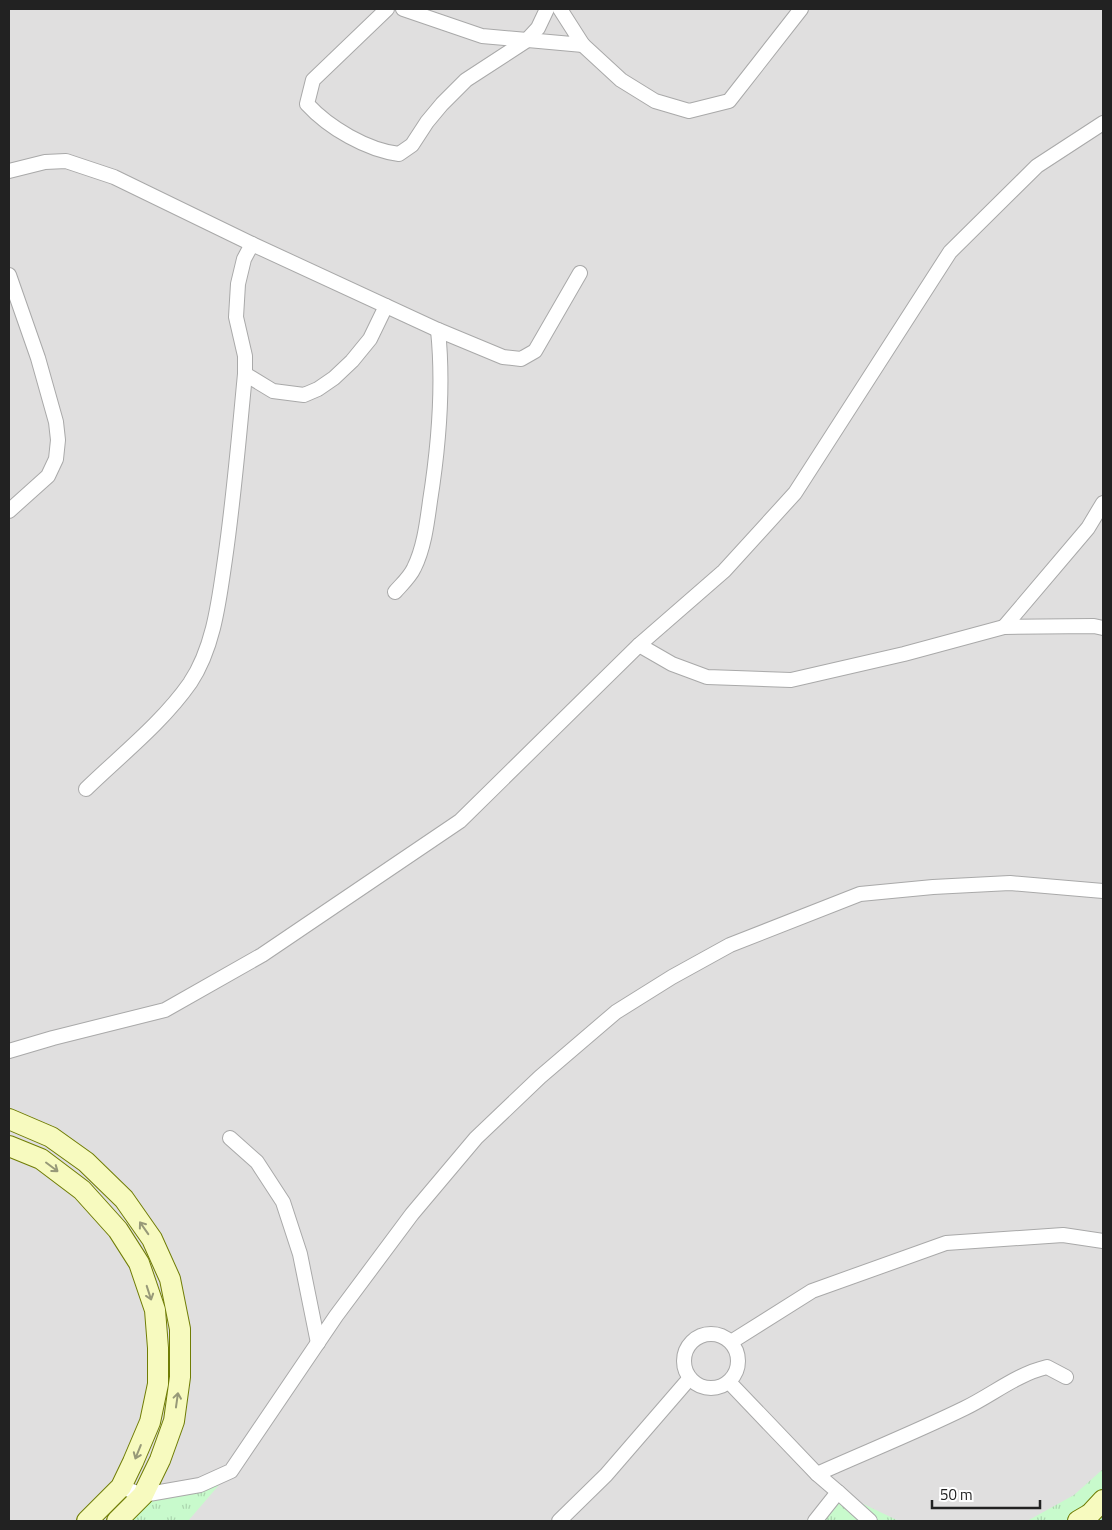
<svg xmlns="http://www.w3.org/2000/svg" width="1112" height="1530" viewBox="0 0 1112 1530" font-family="'Titillium Web',sans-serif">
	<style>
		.residential { fill: #e0dfdf }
		.park { fill: url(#park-tufts) }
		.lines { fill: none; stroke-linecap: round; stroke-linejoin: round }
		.street-casing { stroke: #a9a9a9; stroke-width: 16 }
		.secondary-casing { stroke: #707d05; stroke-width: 22 }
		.street { stroke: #fff; stroke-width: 14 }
		.secondary { stroke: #f7fabf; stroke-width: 20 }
		.oneway { stroke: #979978 }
	</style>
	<defs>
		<pattern id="park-tufts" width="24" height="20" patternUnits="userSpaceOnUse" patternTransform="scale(1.25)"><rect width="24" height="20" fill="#c8facc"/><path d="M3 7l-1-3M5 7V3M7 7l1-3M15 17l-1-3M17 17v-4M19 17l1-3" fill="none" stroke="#acd6af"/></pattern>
	</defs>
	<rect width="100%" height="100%" fill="#f2efe9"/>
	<rect class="residential" x="9" y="9" width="1094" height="1512"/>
	<g class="park">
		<polygon points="1103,1469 1103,1521 1027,1521 1074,1495"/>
		<polygon points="231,1471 188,1521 117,1521 143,1495"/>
		<polygon points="838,1492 899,1521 806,1521"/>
	</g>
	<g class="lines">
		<defs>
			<g id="street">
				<path d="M387,9l-74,71 -6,24c22,24 60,46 92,50l13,-9 15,-23 15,-18 24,-24 60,-39 12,-13 9,-19"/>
				<polyline points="403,9 482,36 583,45 560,9"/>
				<polyline points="583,45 621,80 655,101 689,111 729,101 801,9"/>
				<polyline points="9,171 45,162 66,161 114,177 252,244 438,330 503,357 521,359 535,351 580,273"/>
				<polyline points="9,275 38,358 56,422 58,440 56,459 48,476 9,511"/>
				<polyline points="245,374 273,391 304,395 318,389 334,378 352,361 370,339 386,306"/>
				<path d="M395,592c6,-7 15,-15 19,-24 10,-20 13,-45 16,-67 9,-57 14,-113 8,-171"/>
				<polyline points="1004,627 1088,528 1103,503"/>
				<polyline points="639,645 672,664 707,677 791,680 904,654 1004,627 1094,626 1103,628"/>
				<path d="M86,789c35,-34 76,-66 104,-106 24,-36 29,-83 35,-124 9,-62 14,-123 20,-185v-18l-9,-39 2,-33 6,-25 8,-15"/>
				<polyline points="9,1051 53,1038 165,1010 262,955 460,821 639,645 724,571 795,493 950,252 1037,166 1103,123"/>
				<polyline points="230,1138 257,1162 283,1202 300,1254 318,1343"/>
				<circle cx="711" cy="1361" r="27"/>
				<polyline points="731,1342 812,1291 946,1243 1063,1235 1103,1241"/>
				<polyline points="729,1382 817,1474 838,1492"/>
				<path d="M817,1474c49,-22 99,-42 148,-66 27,-13 52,-34 82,-41l19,10"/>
				<polyline points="121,1487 143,1495 200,1485 231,1471 336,1316 412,1214 476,1138 540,1077 616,1012 672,977 730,945 860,894 933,887 1010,883 1103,891"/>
				<polyline points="559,1521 606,1475 689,1379"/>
				<polyline points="815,1521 838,1492 870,1521"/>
			</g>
			<g id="secondary">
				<polyline points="9,1119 51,1137 86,1162 124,1199 152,1239 170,1279 180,1329 180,1377 174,1421 160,1460 143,1495 117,1521"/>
				<polyline points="9,1146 41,1159 82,1190 118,1230 139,1263 155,1310 158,1348 158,1384 150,1422 133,1462 121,1487 87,1521"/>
				<polyline points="1078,1521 1090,1514 1103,1500"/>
			</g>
		</defs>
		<use href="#street" class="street-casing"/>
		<use href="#secondary" class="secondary-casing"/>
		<use href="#street" class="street"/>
		<use href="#secondary" class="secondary"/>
	</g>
	<defs><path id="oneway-shaft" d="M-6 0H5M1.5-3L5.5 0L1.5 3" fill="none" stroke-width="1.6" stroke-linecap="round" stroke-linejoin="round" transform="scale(1.25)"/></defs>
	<g class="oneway">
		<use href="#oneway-shaft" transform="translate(52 1167) rotate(37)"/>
		<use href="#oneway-shaft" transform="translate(144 1228) rotate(-125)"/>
		<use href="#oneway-shaft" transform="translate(149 1293) rotate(72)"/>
		<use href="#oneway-shaft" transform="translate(177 1400) rotate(-82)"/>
		<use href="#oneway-shaft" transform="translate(138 1452) rotate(112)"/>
	</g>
	<rect width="1112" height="1530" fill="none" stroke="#222222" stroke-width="20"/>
	<path d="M932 1500v8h108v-8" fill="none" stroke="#222222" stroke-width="2.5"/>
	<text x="940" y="1500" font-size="15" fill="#222222" stroke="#ffffff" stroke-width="4" paint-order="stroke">50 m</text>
</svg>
